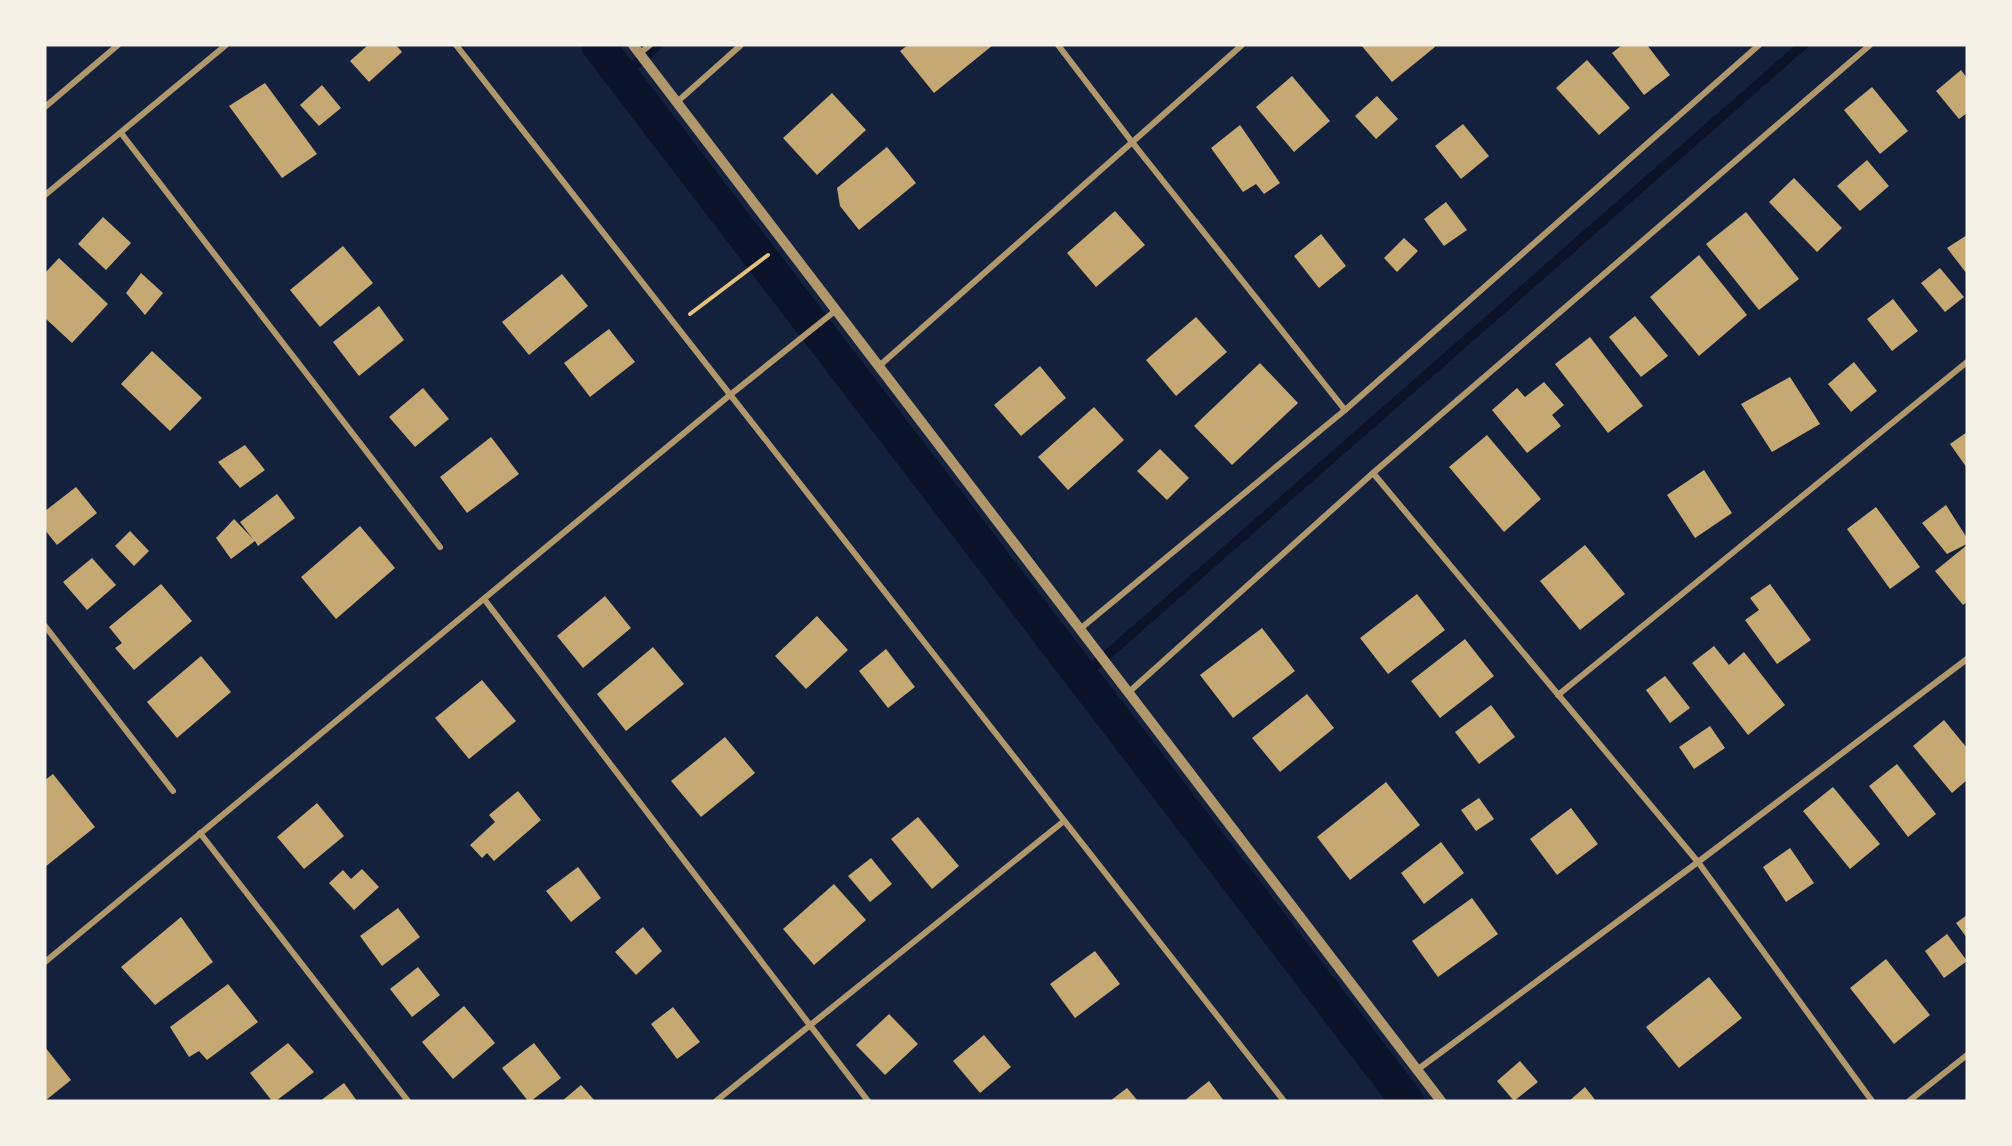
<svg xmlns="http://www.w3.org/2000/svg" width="2012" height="1146" viewBox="0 0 2012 1146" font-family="'Fira Sans',sans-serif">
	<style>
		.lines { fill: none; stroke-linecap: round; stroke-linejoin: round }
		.stream { stroke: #0b132b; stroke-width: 10 }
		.canal { stroke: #0b132b; stroke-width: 34 }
		.building { fill: #c6a872 }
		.path { stroke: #e5c07b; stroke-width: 4 }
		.minor { stroke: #b1986c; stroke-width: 6 }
		.tertiary { stroke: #b1986c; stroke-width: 10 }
	</style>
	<rect width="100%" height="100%" fill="#14213d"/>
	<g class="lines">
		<g class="stream">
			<polyline points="622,76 658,45"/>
			<polyline points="1082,677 1803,45"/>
		</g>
		<polyline class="canal" points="598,45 1407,1101"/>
	</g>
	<g class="building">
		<polygon points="368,45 396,45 402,52 369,82 350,61"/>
		<polygon points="908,45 993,45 934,93 900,51"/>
		<polygon points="1361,45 1434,45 1435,47 1392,82"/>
		<polygon points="1622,45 1647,45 1670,75 1644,95 1612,53"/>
		<polygon points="1587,60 1630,108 1599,135 1556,88"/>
		<polygon points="1961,70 1967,78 1967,113 1959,119 1936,91"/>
		<polygon points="1292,76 1330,121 1294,152 1256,107"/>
		<polygon points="265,83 317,154 282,178 229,106"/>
		<polygon points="322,85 341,108 319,126 300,105"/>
		<polygon points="1872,87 1908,131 1880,154 1844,110"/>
		<polygon points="832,93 866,130 817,175 783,138"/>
		<polygon points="1377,96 1398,119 1376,139 1355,116"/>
		<polygon points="1463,124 1489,156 1461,179 1435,146"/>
		<polygon points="1240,125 1280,183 1264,194 1256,184 1243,192 1211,148"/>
		<polygon points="887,147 916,183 859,230 840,206 837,188"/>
		<polygon points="1867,160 1889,186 1860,211 1837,186"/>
		<polygon points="1794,178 1842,228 1817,252 1769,202"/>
		<polygon points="1446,202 1467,230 1444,246 1424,219"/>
		<polygon points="1115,211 1145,245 1096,287 1067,253"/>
		<polygon points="1746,212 1799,279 1759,310 1706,244"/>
		<polygon points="103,217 131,243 106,270 78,244"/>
		<polygon points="1321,234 1346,266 1319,288 1294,256"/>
		<polygon points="1967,235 1967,274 1947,248"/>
		<polygon points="1404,238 1418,251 1397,272 1384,258"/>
		<polygon points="343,246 373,283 320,327 290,290"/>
		<polygon points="1699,255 1747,315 1699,356 1650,297"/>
		<polygon points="59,258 108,304 72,343 45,318 45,273"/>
		<polygon points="1940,268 1964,297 1945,312 1921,283"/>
		<polygon points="141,273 163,293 145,315 126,293"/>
		<polygon points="562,274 588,306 529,355 502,322"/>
		<polygon points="1893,299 1918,331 1892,351 1867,319"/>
		<polygon points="379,306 404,340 359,376 333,342"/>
		<polygon points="1635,316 1668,356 1641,377 1609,337"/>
		<polygon points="1196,317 1227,352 1176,396 1146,360"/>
		<polygon points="609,329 635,362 590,397 564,363"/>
		<polygon points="1590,337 1643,406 1608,433 1555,364"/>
		<polygon points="152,351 202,398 170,431 121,384"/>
		<polygon points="1854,362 1877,391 1851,412 1828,384"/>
		<polygon points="1260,363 1298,403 1232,465 1194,426"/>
		<polygon points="1040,366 1066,398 1021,436 994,405"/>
		<polygon points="1790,377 1820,424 1772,452 1741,404"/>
		<polygon points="1544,382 1564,405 1552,415 1561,426 1527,453 1492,410 1517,388 1525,397"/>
		<polygon points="423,388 449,419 415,447 389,417"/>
		<polygon points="1094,407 1124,440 1068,490 1038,457"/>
		<polygon points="1967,432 1967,468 1950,444"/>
		<polygon points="1487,435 1541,499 1504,532 1449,467"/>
		<polygon points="491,437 519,474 467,513 440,477"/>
		<polygon points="245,445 265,470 240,488 218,462"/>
		<polygon points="1160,449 1189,478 1167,500 1137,471"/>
		<polygon points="1704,470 1732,513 1695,538 1667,495"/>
		<polygon points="76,487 97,513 57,545 45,530 45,511"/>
		<polygon points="277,494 295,518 258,546 255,541 231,559 216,538 234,519 253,539 240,522"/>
		<polygon points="1946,505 1967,538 1967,544 1947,554 1922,523"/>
		<polygon points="1876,507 1920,567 1890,589 1847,529"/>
		<polygon points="360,526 395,568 336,619 301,577"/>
		<polygon points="130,531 149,551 134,566 115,546"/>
		<polygon points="1585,545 1625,594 1580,630 1540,581"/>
		<polygon points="1967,545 1967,602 1963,605 1935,571"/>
		<polygon points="92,558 116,585 87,610 63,582"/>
		<polygon points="161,584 192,621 134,670 115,648 122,643 109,627"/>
		<polygon points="1770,584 1811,640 1777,664 1745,620 1759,610 1750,598"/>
		<polygon points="1417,594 1445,630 1388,674 1360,638"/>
		<polygon points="605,596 631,628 583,668 557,636"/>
		<polygon points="817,616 848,650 806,689 775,656"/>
		<polygon points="1262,628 1295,671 1233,718 1200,675"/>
		<polygon points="1465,639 1494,676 1440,718 1411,681"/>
		<polygon points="1714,646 1729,665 1744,652 1785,705 1748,735 1692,663"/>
		<polygon points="653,647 684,684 626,731 597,694"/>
		<polygon points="886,649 915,687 888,708 859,671"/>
		<polygon points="201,656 231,692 177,738 147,702"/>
		<polygon points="1665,676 1690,708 1670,723 1646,690"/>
		<polygon points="482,680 516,721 469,759 435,718"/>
		<polygon points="1307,694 1334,728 1280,772 1252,738"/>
		<polygon points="1491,705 1515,737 1479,764 1455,732"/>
		<polygon points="1944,720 1967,748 1967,780 1952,793 1913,746"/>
		<polygon points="1710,726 1725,748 1694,769 1679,747"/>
		<polygon points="725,737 755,773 701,817 671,781"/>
		<polygon points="1897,764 1936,814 1908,837 1869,786"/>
		<polygon points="53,774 95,827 45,867 45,780"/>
		<polygon points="1386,782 1420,825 1350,880 1317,837"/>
		<polygon points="1833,787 1880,844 1850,869 1803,811"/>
		<polygon points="518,791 541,820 494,861 487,853 482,858 470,845 495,822 489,815"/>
		<polygon points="1479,798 1494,819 1476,831 1461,810"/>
		<polygon points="317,803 344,836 304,869 277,837"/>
		<polygon points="1571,808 1598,844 1557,875 1530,839"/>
		<polygon points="918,817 959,866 932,889 891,839"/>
		<polygon points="1441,842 1464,873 1424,904 1401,873"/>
		<polygon points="1790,848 1814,883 1786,902 1763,867"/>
		<polygon points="871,858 892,884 870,902 848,876"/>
		<polygon points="578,867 601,898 571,922 546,891"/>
		<polygon points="362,869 379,887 354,910 329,883 343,870 351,879"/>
		<polygon points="834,884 866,920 814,965 783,929"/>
		<polygon points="1472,898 1498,934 1438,977 1412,941"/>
		<polygon points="398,908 420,937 382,966 360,936"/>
		<polygon points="1967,915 1967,938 1956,923"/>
		<polygon points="181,917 213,962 155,1005 121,967"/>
		<polygon points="643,927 662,951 636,975 615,952"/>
		<polygon points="1947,934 1967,961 1944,978 1925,951"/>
		<polygon points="1095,951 1120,984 1075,1018 1050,984"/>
		<polygon points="1886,959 1930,1015 1894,1044 1850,988"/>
		<polygon points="418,967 440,995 412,1017 390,989"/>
		<polygon points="1709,977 1742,1018 1679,1068 1646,1027"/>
		<polygon points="228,984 258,1022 207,1060 199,1051 189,1057 170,1027"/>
		<polygon points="464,1006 495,1043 453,1079 422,1042"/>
		<polygon points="673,1007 700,1042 677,1059 651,1024"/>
		<polygon points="889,1014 918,1044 885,1075 856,1045"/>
		<polygon points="984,1035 1011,1067 980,1093 953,1061"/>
		<polygon points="288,1043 314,1072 276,1101 272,1101 250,1073"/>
		<polygon points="534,1043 561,1078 531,1101 528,1101 502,1068"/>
		<polygon points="45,1047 71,1080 45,1101"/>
		<polygon points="1520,1061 1538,1082 1514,1101 1497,1081"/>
		<polygon points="1209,1081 1224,1101 1184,1101"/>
		<polygon points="344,1083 357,1101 320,1101"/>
		<polygon points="581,1085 595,1101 562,1101"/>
		<polygon points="1585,1087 1596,1101 1569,1101"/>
		<polygon points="1127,1088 1138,1101 1110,1101"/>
	</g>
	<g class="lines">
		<polyline class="path" points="690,314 768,255"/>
		<g class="minor">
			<polyline points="456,45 1284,1101"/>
			<polyline points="1058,45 1132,142 1345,410"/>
			<polyline points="639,54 650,45"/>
			<polyline points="677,102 741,45"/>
			<polyline points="45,107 118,45"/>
			<polyline points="121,133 440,547"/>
			<polyline points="45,195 226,45"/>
			<polyline points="878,367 1242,45"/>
			<polyline points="1373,473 1698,862 1872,1101"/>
			<polyline points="484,599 868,1101"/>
			<polyline points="45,626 173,791"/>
			<polyline points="1080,629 1345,410 1759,45"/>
			<polyline points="1129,692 1373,473 1870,45"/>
			<polyline points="1558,695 1967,362"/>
			<polyline points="200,833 408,1101"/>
			<polyline points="45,962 730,395 835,311"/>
			<polyline points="1417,1070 1698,862 1967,659"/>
			<polyline points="716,1101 1064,821"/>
			<polyline points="1909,1101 1967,1055"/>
		</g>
		<polyline class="tertiary" points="633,45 1441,1101"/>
	</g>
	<rect width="2012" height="1146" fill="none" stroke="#f6f1e7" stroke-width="93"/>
</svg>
